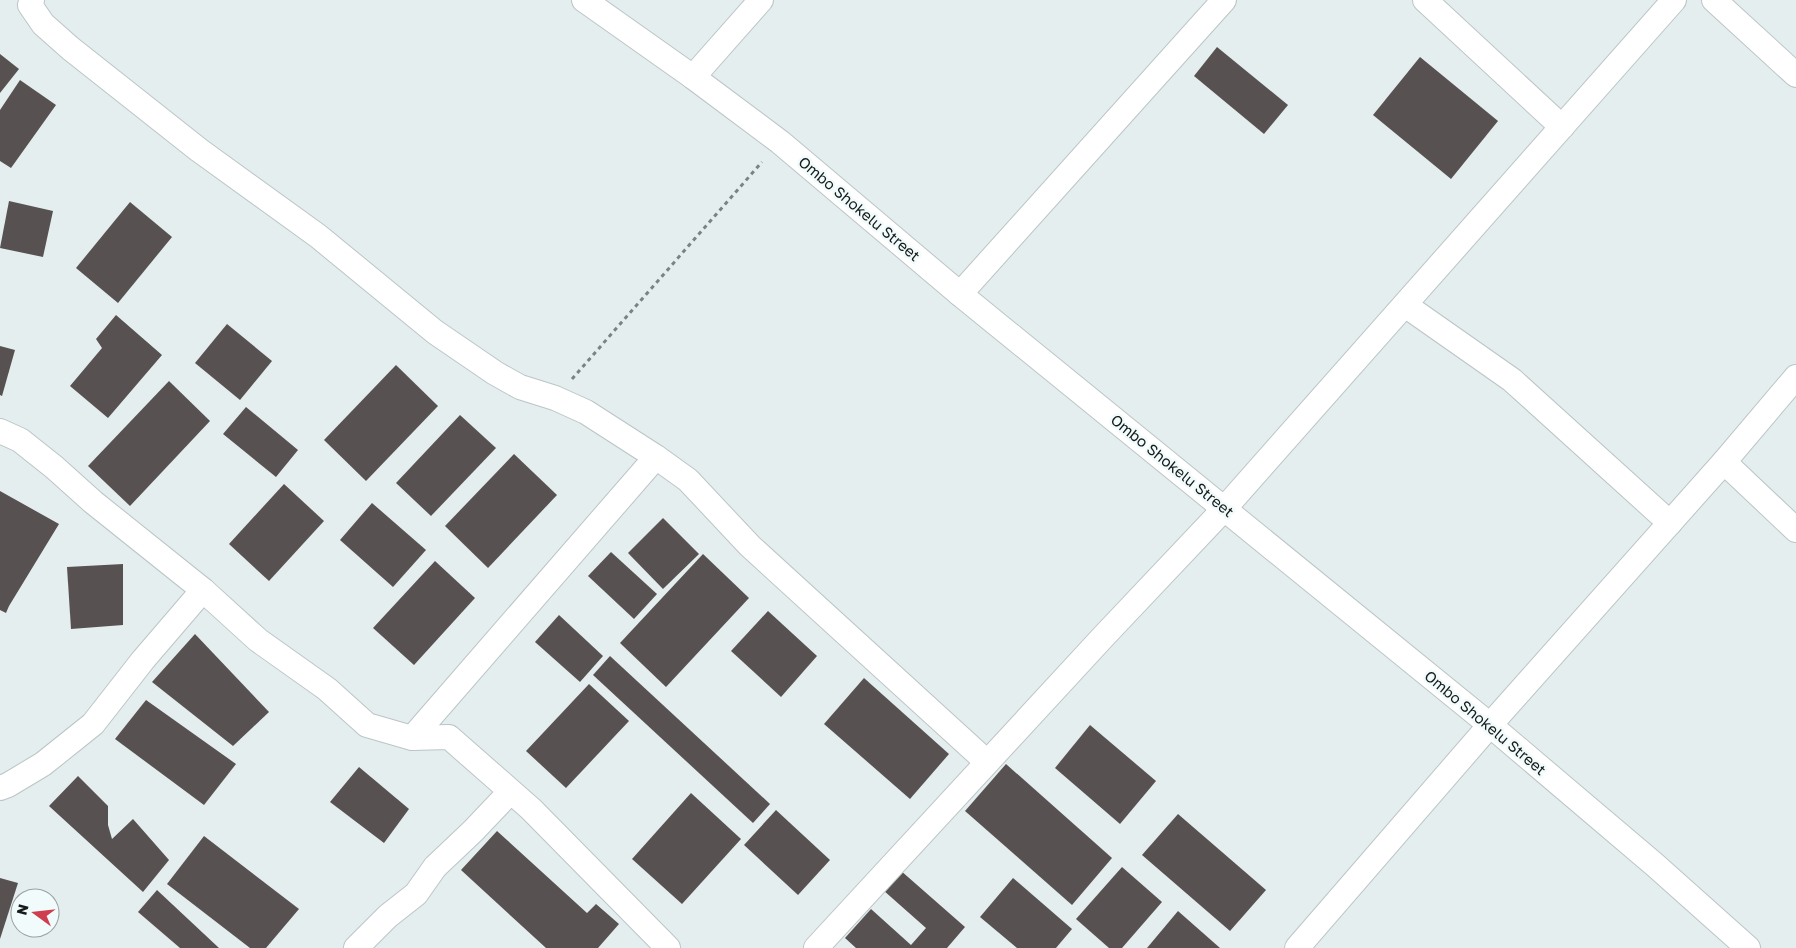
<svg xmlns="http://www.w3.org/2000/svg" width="1796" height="948" viewBox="0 0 1796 948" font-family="'Golos Text',sans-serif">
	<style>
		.building { fill: #585151 }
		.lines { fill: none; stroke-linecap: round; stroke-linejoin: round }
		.street-casing { stroke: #bcc5c5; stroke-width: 26 }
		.path { stroke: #7b8282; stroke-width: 3; stroke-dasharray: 4 4; stroke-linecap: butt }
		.street { stroke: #fff; stroke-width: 24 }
		.labels { text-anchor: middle; stroke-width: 5; stroke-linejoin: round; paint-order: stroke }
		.street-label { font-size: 15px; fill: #161a1a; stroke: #f2fbfb }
	</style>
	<rect width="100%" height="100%" fill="#e4eeee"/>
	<g class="building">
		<polygon points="1217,47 1288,105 1264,134 1194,76"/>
		<polygon points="0,54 19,69 0,93"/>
		<polygon points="1420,57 1498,121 1451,179 1373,115"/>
		<polygon points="20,80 56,105 11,168 0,161 0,110"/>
		<polygon points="9,201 53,211 43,257 0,248"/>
		<polygon points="130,202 172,237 118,303 76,268"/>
		<polygon points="116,315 162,355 108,418 70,386 102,348 96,339"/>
		<polygon points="227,324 272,361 240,400 195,363"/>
		<polygon points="0,346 15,350 2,396 0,395"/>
		<polygon points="396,365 438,406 366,481 324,440"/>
		<polygon points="169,381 210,421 130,506 88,466"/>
		<polygon points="246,407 298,450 276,477 223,434"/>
		<polygon points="460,415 496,448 431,516 396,483"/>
		<polygon points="514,454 557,495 488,568 445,526"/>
		<polygon points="284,484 324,521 269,581 229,544"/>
		<polygon points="0,491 59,524 9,606 6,613 0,610"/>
		<polygon points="372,503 426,550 393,587 340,540"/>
		<polygon points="663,518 699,554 663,589 628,553"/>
		<polygon points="611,552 657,594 634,619 588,576"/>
		<polygon points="703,554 749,598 666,687 620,643"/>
		<polygon points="435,561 475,598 414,665 373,628"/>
		<polygon points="123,564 123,625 71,629 67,567"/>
		<polygon points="768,611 817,656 781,697 731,651"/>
		<polygon points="559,615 603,656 580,682 535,642"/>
		<polygon points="195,634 269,712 233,746 152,682"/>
		<polygon points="610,656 770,804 753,823 593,675"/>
		<polygon points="864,678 949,754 910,799 824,724"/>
		<polygon points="589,684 629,721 566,788 526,751"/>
		<polygon points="146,700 236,764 204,805 115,739"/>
		<polygon points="1090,725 1156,781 1120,824 1055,768"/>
		<polygon points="1006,764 1112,858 1072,905 965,811"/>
		<polygon points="359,767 409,809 384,843 330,802"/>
		<polygon points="78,776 108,806 108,825 112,839 133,819 169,860 143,892 49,806"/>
		<polygon points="691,793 741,839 682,904 632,859"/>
		<polygon points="776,810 830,860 798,895 744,845"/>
		<polygon points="1178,814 1266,890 1230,931 1142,855"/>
		<polygon points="497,831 587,913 596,904 619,924 598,948 546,948 461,870"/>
		<polygon points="204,836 299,909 266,948 250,948 167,884"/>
		<polygon points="1122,867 1162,902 1122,948 1109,948 1076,919"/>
		<polygon points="900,870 965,927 947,948 856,948 845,938 871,909 911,945 926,928 883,890"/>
		<polygon points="0,878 18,883 0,939"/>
		<polygon points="1013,878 1072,929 1056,948 1017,948 980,917"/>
		<polygon points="157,890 219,948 180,948 138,912"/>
		<polygon points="1178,911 1220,948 1147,948"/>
	</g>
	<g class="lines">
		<defs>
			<g id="street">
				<polyline points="32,0 30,5 43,24 70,48 199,150 318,236 435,332 495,373 520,387 555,398 586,412 656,457 688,480 750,546 987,762"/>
				<polyline points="584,0 693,77 780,142 960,294 1490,725 1655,865 1748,948"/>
				<polyline points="1425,0 1562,127"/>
				<polyline points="1714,0 1796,75"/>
				<polyline points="693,77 761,0"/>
				<polyline points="960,294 1224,0"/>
				<polyline points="1405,305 1512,380 1670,523"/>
				<polyline points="0,431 20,440 54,467 93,502 203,590 258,640 327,689 367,725 412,738 449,737 531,809 668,948"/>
				<polyline points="1724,462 1796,530"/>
				<polyline points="412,738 656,457"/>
				<polyline points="0,788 8,785 43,764 93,724 143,660 203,590"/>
				<polyline points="356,948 388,916 416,894 435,867 473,831 510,792"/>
				<polyline points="816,948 1103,637 1224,509 1674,0"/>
				<polyline points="1297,948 1490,725 1724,462 1796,377"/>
			</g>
		</defs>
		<use href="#street" class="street-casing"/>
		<polyline class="path" points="572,379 762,162"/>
		<use href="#street" class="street"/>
	</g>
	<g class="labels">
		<g class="street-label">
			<text transform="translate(859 209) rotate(40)" y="5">Ombo Shokelu Street</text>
			<text transform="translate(1172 466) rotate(39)" y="5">Ombo Shokelu Street</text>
			<text transform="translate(1485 723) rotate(40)" y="5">Ombo Shokelu Street</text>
		</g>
	</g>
	<g transform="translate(35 913) rotate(285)"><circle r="24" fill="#f2fbfb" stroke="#9aa1a1"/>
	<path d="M0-4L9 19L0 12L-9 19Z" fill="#ce3e4f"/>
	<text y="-8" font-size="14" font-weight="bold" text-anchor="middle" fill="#161a1a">N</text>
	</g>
</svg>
